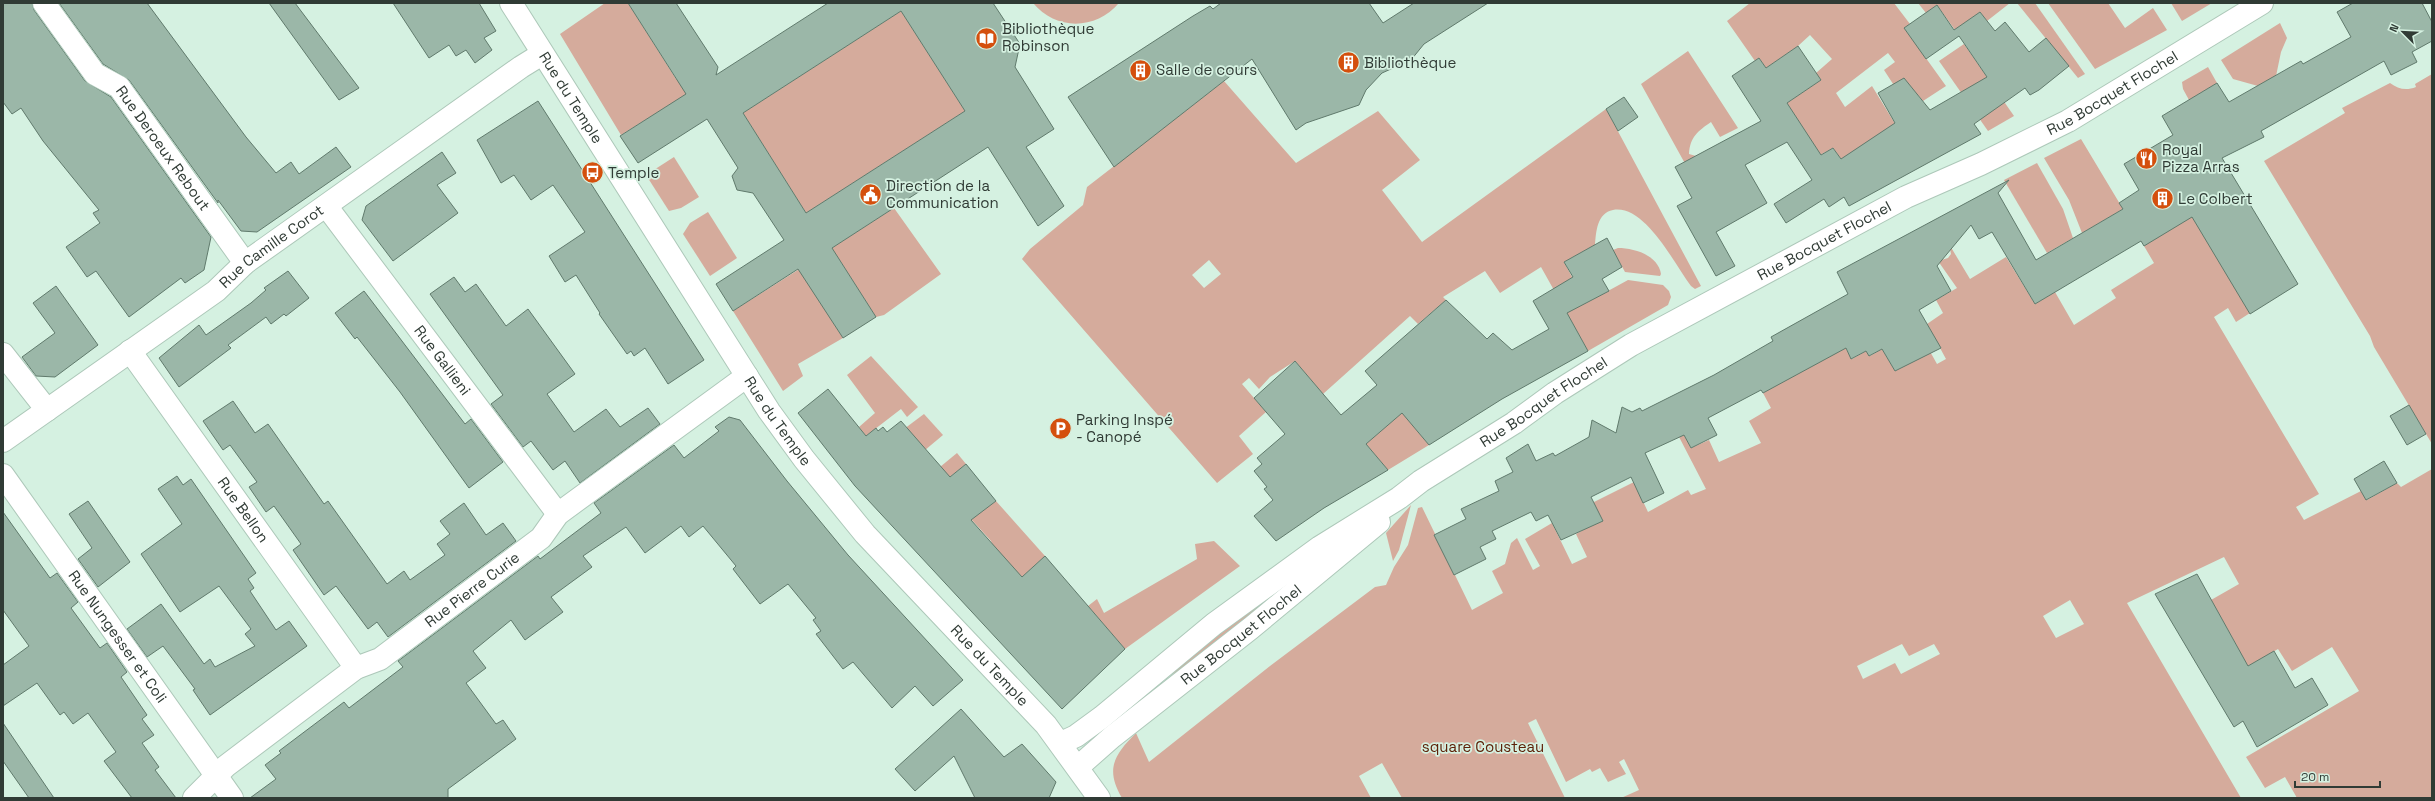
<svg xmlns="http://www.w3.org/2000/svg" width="2435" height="801" viewBox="0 0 2435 801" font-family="'Space Grotesk',sans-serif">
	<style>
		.green { fill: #d5ab9c; fill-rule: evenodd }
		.building { fill: #9bb7a8; stroke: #607a6c; fill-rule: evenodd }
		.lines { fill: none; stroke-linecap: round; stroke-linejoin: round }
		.minor-casing { stroke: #adc8b9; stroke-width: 24 }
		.minor { stroke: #fff; stroke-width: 22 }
		.labels { text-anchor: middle; stroke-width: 3.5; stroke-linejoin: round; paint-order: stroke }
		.poi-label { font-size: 15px; fill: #303b35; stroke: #d5f1e1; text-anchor: start }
		.street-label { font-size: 15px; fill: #303b35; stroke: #d5f1e1 }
		.park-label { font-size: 15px; fill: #5d2108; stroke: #d5f1e1 }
	</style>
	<rect width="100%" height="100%" fill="#d5f1e1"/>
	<g class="green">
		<polygon points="605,3 628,3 676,79 687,72 687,94 621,135 560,34"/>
		<path d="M1033,3h86c-23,27 -63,28 -86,0z"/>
		<polygon points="1750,3 1894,3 1910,24 1905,29 1946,86 1923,101 1918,95 1906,104 1884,70 1895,62 1888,53 1836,93 1845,107 1872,86 1897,127 1841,159 1833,148 1820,155 1787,103 1821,80 1816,73 1832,59 1810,35 1798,46 1766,68 1759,58 1755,61 1727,21"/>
		<polygon points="1918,3 2010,3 1987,21 1980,12 1955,30 1937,5 1926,13"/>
		<polygon points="2017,3 2035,3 2085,74 2078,78"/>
		<polygon points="2048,3 2108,3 2125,28 2153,8 2167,30 2095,69"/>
		<polygon points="2171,3 2212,3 2182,21"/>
		<polygon points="901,11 965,111 806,213 743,113"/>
		<polygon points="2280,23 2287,38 2281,52 2276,76 2258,86 2233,79 2221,60"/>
		<polygon points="1964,44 2014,116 1988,131 1939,61"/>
		<path d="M1688,51l50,77 -18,9 -9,-15c-13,9 -21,15 -22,32l7,2 2,31 -57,-103z"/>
		<polygon points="2208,67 2217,83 2189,100 2183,89 2182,82"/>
		<path d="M2432,74v370l-58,-97 -4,-11 -106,-175 81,-48 -3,-5 48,-25c8,6 16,8 26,4l-1,-3z"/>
		<path d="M1224,81l72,82 82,-52 42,49 -38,30 40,52 184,-133 95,177 -6,3 -4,-3c-16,-21 -46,-82 -78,-76 -16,3 -17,22 -18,35l-31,17 22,41 42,-23 35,5 6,6 2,6 -3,8 -80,46 -47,-84 -41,26 -15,-22 -42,26 3,3 -28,24 -8,-8 -87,78 -28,-33 -25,16 -11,12 -10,-11 -7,6 24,28 -27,24 14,18 -36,29 -195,-224 8,-10 53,-44 4,-18zM1209,260l12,14 -17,14 -12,-13z"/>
		<polygon points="2081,139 2123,209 2082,233 2069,200 2044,158"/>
		<polygon points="674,157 699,197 681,208 669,211 646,175"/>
		<polygon points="2037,163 2063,209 2073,238 2047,253 2004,180"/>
		<path d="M2203,186l47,127 -14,9 -8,-14 -14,9 105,177 -23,13 8,13 57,-29 6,9 30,-17 4,4 31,-18v329h-135l-12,-21 -20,11 -19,-31 113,-66 -27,-44 -40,24 -14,-22 -44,26 3,-29 -26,-46 28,-16 -15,-27 -97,46 114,195h-620l18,-8 -15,-31 -5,3 7,12 -18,8 -8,-14 -8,4 -2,-3 -24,13 -30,-63 -8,4 37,75h-163l-20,-35 -23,13 12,22h-249c-17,-29 -8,-43 14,-65l13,29 121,-96 105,-79 11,-2 8,-18 14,-22 10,-37 4,-1 50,103 31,-17 -11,-22 13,-7 6,-21 6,-5 16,32 7,-4 -15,-27 27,-16 20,41 15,-7 -11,-23 7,-4 11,-28 40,-20 14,30 40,-22 3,5 15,-6 -29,-56 5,-2 9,17 18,-8 10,22 42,-19 -12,-22 22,-13 -8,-15 81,-48 8,14 14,-8 4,5 12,-7 13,22 9,-5 10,-43 23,41 9,-5 -19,-35 16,-11 -7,-13 21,-12 -19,-27 10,-3 3,-4 -1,-5h2l18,30 36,-22 29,47 20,-12 19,33 42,-27 -5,-8 43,-27 -10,-17zM2070,600l14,24 -28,14 -13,-22zM1902,644l7,12 25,-12 6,10 -39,20 -6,-11 -32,16 -6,-13z"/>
		<polygon points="894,208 941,274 884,315 876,317 837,256 824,253"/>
		<polygon points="708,212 737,258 710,276 683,234 690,223"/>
		<path d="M1618,248c16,0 40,7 43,26l-1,2 -35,-4 -12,-22z"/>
		<polygon points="801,268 804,277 843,338 798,364 803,376 783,391 733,311"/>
		<polygon points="871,356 918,407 907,417 901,409 866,436 859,427 875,413 847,375"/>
		<polygon points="1422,395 1426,418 1415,428 1429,445 1388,470 1366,444"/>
		<polygon points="924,414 943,435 912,461 888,441"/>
		<polygon points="957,453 966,464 931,492 923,481"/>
		<polygon points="996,501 1045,556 1005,593 991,541 971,519"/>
		<polygon points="1411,505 1399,550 1393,561 1386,533"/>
		<polygon points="1214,541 1240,566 1125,649 1088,606 1097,599 1104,613 1197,559 1195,544"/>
		<polygon points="1321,561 1164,686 1179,666 1304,567"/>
	</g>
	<g class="building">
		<polygon points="3,3 32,3 34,10 85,81 111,97 211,237 204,270 185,283 181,278 129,317 96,271 87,277 66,247 100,223 93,213 99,210 43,141 21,108 12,114 3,102"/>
		<polygon points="59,3 147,3 246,137 276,173 291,162 299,174 336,147 351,167 257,232 241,231 218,200 218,203 129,80 103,64"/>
		<polygon points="269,3 295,3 359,88 339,100"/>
		<polygon points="393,3 479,3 496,31 484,38 492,50 475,63 466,50 456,56 449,45 429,58"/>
		<path d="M628,3h48l42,64 -2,8 112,-72h165l27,41 -5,23 39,62 -28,18 38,59 -26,20 -50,-79 -156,101 44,69 -33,21 -45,-69 -65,42 -17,-27 68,-44 -31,-47 -16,-3 -5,-14 6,-8 -31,-49 -69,44 -18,-27 66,-42zM901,11l64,100 -159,102 -63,-100z"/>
		<polygon points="1221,3 1369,3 1383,23 1414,3 1488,3 1424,44 1411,60 1382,73 1366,90 1359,105 1306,123 1296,130 1252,59 1114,167 1068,97 1193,16 1210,6 1213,9"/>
		<polygon points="2353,3 2422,3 2432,22 2432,41 2412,52 2417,62 2391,75 2384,61 2261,131 2264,137 2222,158 2298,284 2250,314 2192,217 2144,246 2141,241 2035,304 1992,232 1979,239 1971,225 1937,266 1951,291 1919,310 1941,348 1895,371 1882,349 1869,356 1866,351 1851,359 1846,348 1763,393 1761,390 1708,418 1717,435 1691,448 1684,435 1645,453 1664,493 1643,503 1631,477 1591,497 1603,521 1561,540 1548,515 1536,521 1531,512 1492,531 1496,539 1480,547 1486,559 1454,575 1434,535 1466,519 1461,509 1499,491 1495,481 1513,472 1506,458 1528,444 1536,461 1553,453 1555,456 1589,437 1592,420 1616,433 1622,407 1632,412 1640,408 1642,411 1714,375 1773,341 1771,337 1848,294 1837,272 2009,180 1998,193 2036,260 2123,209 2119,203 2139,190 2124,164 2173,135 2162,116 2217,83 2229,102 2301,61 2303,64 2351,37 2337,12"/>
		<polygon points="1937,5 1954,30 1980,12 1995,31 2005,22 2029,52 2046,38 2069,66 2039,90 2030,95 2025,88 1974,124 1981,134 1849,206 1844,197 1829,207 1824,199 1786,223 1774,204 1812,180 1787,142 1745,165 1767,203 1716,232 1735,266 1716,276 1677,206 1692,198 1675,167 1761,121 1732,76 1759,58 1766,68 1798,46 1821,80 1787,103 1821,155 1833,148 1841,159 1895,123 1878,93 1904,78 1930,110 1987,77 1959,36 1926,59 1904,28"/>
		<polygon points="1624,97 1638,117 1618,131 1606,109"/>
		<polygon points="538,101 704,360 668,384 645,348 634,356 631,351 627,354 599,314 600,313 576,275 565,282 549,256 585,232 553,185 531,200 514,175 501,183 477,140"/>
		<polygon points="442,152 456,173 437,185 458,213 393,261 362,220 366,206"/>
		<polygon points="1607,238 1622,267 1602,279 1609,291 1567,313 1588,351 1502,399 1429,445 1402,413 1366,444 1388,470 1324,508 1276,541 1254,516 1273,500 1264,489 1267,487 1254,471 1262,464 1257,458 1285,434 1254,398 1295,361 1341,415 1377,385 1365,371 1446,300 1487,339 1493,333 1512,350 1549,329 1533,301 1573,277 1564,262"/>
		<polygon points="288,271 309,298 286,316 284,314 271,324 266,317 228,345 231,348 179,387 159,358 199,325 206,335 251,303 266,290 264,288"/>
		<polygon points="454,277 465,292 476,284 506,326 528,309 575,374 547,394 574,432 606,409 620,427 648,408 660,424 580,483 565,461 553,470 531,441 523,447 491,404 503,395 430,294"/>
		<polygon points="56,286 98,345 55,377 36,376 22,357 55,333 33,303"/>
		<polygon points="364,291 465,424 471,419 503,462 469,488 400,392 357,337 355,339 335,313"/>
		<polygon points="828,389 866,436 876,428 878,431 883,427 887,432 901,421 950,477 966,464 996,501 971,520 1022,577 1045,556 1125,649 1062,709 855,486 798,413"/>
		<polygon points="233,401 255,433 268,424 324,504 328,501 387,584 404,571 410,580 445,555 437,544 450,534 440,521 464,503 486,535 503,523 516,541 388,637 377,622 368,629 336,586 324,595 293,550 301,544 274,506 266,512 249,487 257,482 230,445 223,450 203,421"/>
		<polygon points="2409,405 2426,434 2407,445 2390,416"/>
		<polygon points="729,417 740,420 787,481 848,555 963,680 933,706 915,686 892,708 853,662 843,669 816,634 821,631 813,620 816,618 788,584 760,604 733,569 736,566 703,526 689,537 681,526 645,553 626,527 583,556 592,567 551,597 563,612 525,640 511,620 473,651 486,668 466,683 496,724 503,720 516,739 448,789 448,798 250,798 276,779 265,765 281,753 279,751 344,702 349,708 403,667 398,661 538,556 540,559 601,513 594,503 674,445 684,458 719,431 715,427"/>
		<polygon points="2384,461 2397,483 2366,500 2354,479"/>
		<polygon points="177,476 183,485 191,479 256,573 248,579 254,588 250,591 276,630 289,621 307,646 210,715 193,690 195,689 163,646 147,657 127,629 161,604 204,664 210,659 215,667 255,646 245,634 251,629 219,586 180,612 141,554 182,524 158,489"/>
		<polygon points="88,501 130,562 98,587 78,559 92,548 69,514"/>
		<polygon points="3,512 50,578 57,573 78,602 71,608 100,648 107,643 127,672 121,677 147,715 142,719 154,735 142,743 159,767 155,770 176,798 132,798 104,761 116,752 88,713 73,724 64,712 60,715 37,683 3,706 3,665 29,646 3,610"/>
		<polygon points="2197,574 2248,666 2274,651 2295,688 2312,678 2328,705 2257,747 2243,721 2234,727 2155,594"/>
		<polygon points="961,709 1004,757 1022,744 1056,782 1049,798 975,798 954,756 915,791 895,769"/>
		<polygon points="3,723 54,798 29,798 3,761"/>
	</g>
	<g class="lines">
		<defs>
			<g id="minor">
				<path id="s1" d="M44,3l51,71 24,13 126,176"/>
				<path id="s2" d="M511,3l258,408 35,48 61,75 181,191 53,73"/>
				<path id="s3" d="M327,207l231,307"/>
				<path id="s4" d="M130,351l226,317"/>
				<polyline points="3,354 47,410"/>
				<path id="s5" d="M3,441l213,-150 29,-28 276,-196 21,-13"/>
				<path id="s6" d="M3,475l229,323"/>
				<path id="s7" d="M1061,743l15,-7 26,-19 112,-93 106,-77 79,-49 22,-17 93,-58 41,-30 76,-48 275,-148 75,-33 87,-43 194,-118"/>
				<path id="s8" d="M1078,767l34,-30 139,-109 128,-106"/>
				<path id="s9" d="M194,798l32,-32 130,-98 24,-9 161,-121 17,-24 189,-138"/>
			</g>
		</defs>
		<use href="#minor" class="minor-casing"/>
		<use href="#minor" class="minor"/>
	</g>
	<defs>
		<symbol id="library-disc" viewBox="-11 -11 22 22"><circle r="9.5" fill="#d44f0d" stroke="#d5f1e1"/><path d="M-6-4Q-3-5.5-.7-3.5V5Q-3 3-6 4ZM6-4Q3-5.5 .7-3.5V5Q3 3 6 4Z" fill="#fff"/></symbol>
		<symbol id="building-disc" viewBox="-11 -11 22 22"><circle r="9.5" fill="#d44f0d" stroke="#d5f1e1"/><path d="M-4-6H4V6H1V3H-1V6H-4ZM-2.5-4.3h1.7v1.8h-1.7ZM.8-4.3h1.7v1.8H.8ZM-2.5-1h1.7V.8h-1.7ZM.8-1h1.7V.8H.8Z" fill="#fff"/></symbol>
		<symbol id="restaurant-disc" viewBox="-11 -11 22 22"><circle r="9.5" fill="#d44f0d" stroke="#d5f1e1"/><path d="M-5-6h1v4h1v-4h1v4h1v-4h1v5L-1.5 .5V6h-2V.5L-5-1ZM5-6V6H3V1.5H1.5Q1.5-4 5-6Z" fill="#fff"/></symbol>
		<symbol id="bus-disc" viewBox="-11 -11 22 22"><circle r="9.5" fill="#d44f0d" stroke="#d5f1e1"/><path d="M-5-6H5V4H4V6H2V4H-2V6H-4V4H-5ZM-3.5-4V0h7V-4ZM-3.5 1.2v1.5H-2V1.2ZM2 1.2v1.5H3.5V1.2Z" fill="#fff"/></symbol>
		<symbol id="civic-disc" viewBox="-11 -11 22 22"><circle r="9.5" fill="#d44f0d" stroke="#d5f1e1"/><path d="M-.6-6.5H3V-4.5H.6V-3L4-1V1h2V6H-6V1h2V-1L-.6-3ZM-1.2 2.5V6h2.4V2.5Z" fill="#fff"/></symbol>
		<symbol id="parking-disc" viewBox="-11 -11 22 22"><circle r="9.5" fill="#d44f0d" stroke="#d5f1e1"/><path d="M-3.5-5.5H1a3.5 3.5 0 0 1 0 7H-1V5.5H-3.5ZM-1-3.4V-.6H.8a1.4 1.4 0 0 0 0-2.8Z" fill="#fff"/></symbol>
	</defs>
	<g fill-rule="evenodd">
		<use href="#library-disc" x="974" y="26" width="25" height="25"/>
		<use href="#building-disc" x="1336" y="50" width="25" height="25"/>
		<use href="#building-disc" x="1128" y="58" width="25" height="25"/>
		<use href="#restaurant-disc" x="2134" y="146" width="25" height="25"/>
		<use href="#bus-disc" x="580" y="160" width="25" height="25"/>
		<use href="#civic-disc" x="858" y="182" width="25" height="25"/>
		<use href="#building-disc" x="2150" y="186" width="25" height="25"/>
		<use href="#parking-disc" x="1048" y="416" width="25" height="25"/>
	</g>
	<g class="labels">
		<g class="poi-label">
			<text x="1002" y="34">Bibliothèque<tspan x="1002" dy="17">Robinson</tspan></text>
			<text x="1364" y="68">Bibliothèque</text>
			<text x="1156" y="75">Salle de cours</text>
			<text x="2162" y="155">Royal<tspan x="2162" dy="17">Pizza Arras</tspan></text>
			<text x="608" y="178">Temple</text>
			<text x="886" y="191">Direction de la<tspan x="886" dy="17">Communication</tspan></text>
			<text x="2178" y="204">Le Colbert</text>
			<text x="1076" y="425">Parking Inspé<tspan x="1076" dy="17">- Canopé</tspan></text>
		</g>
		<g class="street-label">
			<text dy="5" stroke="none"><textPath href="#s7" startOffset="1240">Rue Bocquet Flochel</textPath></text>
			<text dy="5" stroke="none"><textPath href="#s2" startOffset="112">Rue du Temple</textPath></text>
			<text dy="5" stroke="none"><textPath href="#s1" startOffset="190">Rue Deroeux Rebout</textPath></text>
			<text dy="5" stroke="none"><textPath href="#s7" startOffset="916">Rue Bocquet Flochel</textPath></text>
			<text dy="5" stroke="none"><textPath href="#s5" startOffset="332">Rue Camille Corot</textPath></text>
			<text dy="5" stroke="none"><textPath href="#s3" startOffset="192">Rue Gallieni</textPath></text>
			<text dy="5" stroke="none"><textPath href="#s7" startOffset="592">Rue Bocquet Flochel</textPath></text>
			<text dy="5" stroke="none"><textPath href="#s2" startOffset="496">Rue du Temple</textPath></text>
			<text dy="5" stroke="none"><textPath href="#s4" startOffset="195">Rue Bellon</textPath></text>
			<text dy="5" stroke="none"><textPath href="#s9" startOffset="349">Rue Pierre Curie</textPath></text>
			<text dy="5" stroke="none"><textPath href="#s8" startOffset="210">Rue Bocquet Flochel</textPath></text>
			<text dy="5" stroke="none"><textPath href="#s6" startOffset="198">Rue Nungesser et Coli</textPath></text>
			<text dy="5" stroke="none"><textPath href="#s2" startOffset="820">Rue du Temple</textPath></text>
		</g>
		<g class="park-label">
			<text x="1483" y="752">square Cousteau</text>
		</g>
	</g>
	<rect width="2435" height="801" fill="none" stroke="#303b35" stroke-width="8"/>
	<g transform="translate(2403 32) rotate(294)" stroke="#d5f1e1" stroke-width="3" paint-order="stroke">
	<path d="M0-3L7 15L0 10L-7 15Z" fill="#303b35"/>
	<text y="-6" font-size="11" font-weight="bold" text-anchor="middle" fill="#303b35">N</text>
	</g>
	<path d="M2295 781v6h85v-6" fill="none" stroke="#303b35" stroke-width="2"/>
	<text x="2301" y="781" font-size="12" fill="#303b35" stroke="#d5f1e1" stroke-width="3" paint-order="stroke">20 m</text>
</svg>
